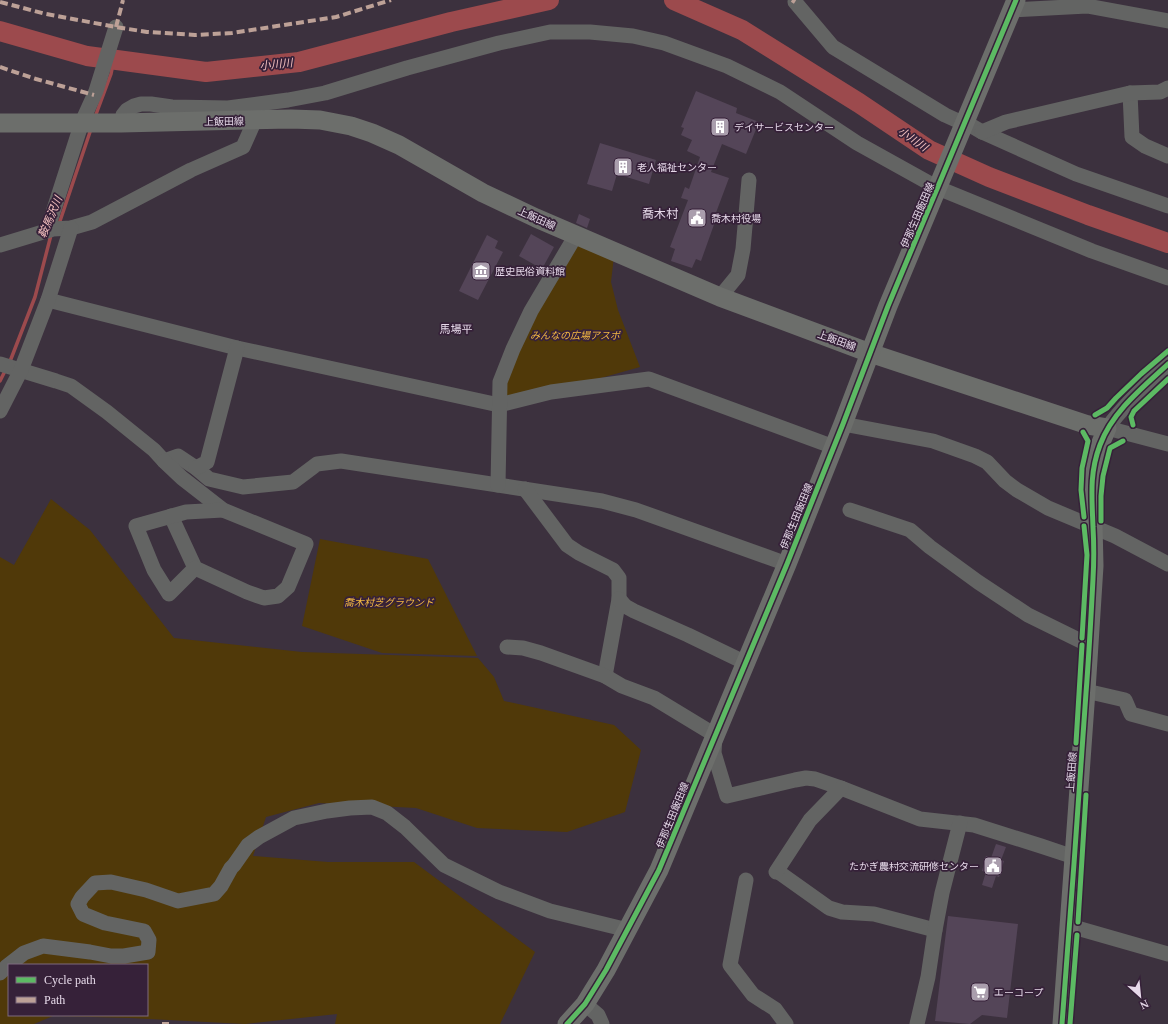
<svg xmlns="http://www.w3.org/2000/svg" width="1168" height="1024" viewBox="0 0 1168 1024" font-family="'Times New Roman','Noto Sans JP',serif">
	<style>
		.green { fill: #503909; fill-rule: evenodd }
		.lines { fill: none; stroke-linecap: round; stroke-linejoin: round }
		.stream { stroke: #9c4a4d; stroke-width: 3.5 }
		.river { stroke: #9c4a4d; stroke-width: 20 }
		.building { fill: #544558 }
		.minor { stroke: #636463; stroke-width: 15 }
		.major { stroke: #6c6e6b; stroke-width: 19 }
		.quiet { stroke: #bda197; stroke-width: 4; stroke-dasharray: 8 4; stroke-linecap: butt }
		.cycleway-casing { stroke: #362139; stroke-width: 8 }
		.cycleway { stroke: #5cba63; stroke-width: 5 }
		.labels { text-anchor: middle; stroke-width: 3.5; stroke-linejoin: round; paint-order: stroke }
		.street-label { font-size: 10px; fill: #e6d9e9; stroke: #362139 }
		.poi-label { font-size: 10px; fill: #e6d9e9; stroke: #362139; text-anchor: start }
		.park-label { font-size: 10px; font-style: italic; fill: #f3b841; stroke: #362139 }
		.water-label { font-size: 11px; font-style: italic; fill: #f5c2c0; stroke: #362139 }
		.neighbourhood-label { font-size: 11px; fill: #e6d9e9; stroke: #362139 }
		.quarter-label { font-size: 12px; fill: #e6d9e9; stroke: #362139 }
	</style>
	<rect width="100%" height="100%" fill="#3c313e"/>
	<g class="green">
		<polygon points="576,235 614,256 611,282 618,310 640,367 551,392 501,403 510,357"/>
		<path d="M51,499l39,31 84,108 128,14 176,6 16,19 10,24 110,24 27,25 -16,62 -58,20 -90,-4 -61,-20 -97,-5 -53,14 -13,39 75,6h86l121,90 -35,72h-165l2,-10 -92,10 -115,-6 -77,-2 -19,8h-34v-467l14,8zM9,965h138v50h-138z"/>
		<polygon points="320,539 428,559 477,656 382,653 302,626"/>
	</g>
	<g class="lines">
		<g class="stream">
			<polyline points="95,117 111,74 114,59"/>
			<polyline points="58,225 60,221 91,129"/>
			<polyline points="9,364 35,297 51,235"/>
			<polyline points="0,381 6,369"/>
		</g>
		<g class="river">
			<polyline points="674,0 742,30 859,103 929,150 989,177 1088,215 1168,243"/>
			<polyline points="0,31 87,56 206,72 299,62 451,22 549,0"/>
		</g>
	</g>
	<g class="building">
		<polygon points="696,91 737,108 736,113 759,122 746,154 722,144 711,172 729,178 714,218 716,219 701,261 696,259 692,268 671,261 675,249 670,247 688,200 681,198 685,187 689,189 700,157 687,151 692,140 681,135 684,128 681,127"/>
		<polygon points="600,143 656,160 649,184 617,174 612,191 587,184"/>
		<polygon points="579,214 590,219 587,228 576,223"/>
		<polygon points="531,234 554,247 542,269 519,256"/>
		<polygon points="487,235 498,241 495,248 503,252 478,300 459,291"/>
		<polygon points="996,844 1006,847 1001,860 1004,861 999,877 996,876 992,888 982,885 986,872 982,871 986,856 991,858"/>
		<polygon points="948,916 1018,924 1007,1018 982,1015 970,1024 935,1021"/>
	</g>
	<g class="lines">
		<g class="minor">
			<polyline points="795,2 833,47 945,115 956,120 965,122 982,132 1076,174 1168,206"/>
			<polyline points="1012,10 1087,6 1168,21"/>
			<polyline points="1130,93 1132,137 1145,146 1168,156"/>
			<polyline points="121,123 123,115 127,110 134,106 141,104 151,104 172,107 228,108 288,100 325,93 407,68 499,43 550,32 590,32 633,36 664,43 727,66 780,92 857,143 938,188 1092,251 1168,278"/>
			<polyline points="982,132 1006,122 1130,93 1160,92 1168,88"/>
			<polyline points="47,231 82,122 96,91 116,27"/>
			<polyline points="0,245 53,229 71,228 92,222 191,170 243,147 255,120"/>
			<polyline points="720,297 738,275 743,249 749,180"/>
			<polyline points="48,300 237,348 499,405 551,392 649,379 834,447"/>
			<polyline points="0,364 56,381 71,386 107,412 154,450 164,461 178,456 196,468 209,479 243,487 293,482 317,464 341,461 602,501 636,510 787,564"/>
			<path d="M1168,364c-22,20 -43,40 -61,64l61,16"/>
			<polyline points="0,411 21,370 48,300 71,228"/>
			<polyline points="843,424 933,441 975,456 987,462 1005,481 1017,490 1048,508 1115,536 1168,564"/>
			<polyline points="164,461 182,478 223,510 306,544 288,587 278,596 264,598 247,592 195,568 171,516"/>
			<polyline points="196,468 207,462 237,348"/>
			<polyline points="498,485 500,382 513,349 531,311 576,235"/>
			<polyline points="525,489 567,545 579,553 613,570 619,578 619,599 605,676"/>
			<polyline points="850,510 910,530 930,547 978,582 1028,615 1089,645"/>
			<polyline points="195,568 169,594 154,570 136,526 186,512 223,510"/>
			<polyline points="619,599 625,606 634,611 688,635 746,663"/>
			<polyline points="507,647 523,648 541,653 605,676 622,686 654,698 715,735 714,753 727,796 795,780 806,778 815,779 841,788 920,819 974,825 1041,846 1074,857"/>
			<polyline points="1086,691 1125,700 1131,714 1168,724"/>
			<polyline points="777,871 829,908 842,912 874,914 935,930"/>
			<polyline points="776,872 810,820 841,788"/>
			<polyline points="746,880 730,965 753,995 775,1009 786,1024"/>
			<polyline points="1070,926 1168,954"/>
			<polyline points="0,973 6,967 24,953 43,946 90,952 111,956 124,956 148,952 149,940 144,931 105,923 83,914 78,904 82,897 95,883 111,882 146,890 178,901 214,894 221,886 231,868 234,865 248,845 259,837 294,818 327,811 350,808 372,807 387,813 405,827 444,865 499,892 550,911 628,930"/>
			<polyline points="585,1004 598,1015 602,1024"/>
			<polyline points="917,1024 928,977 935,930 942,893 960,823"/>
		</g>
		<g class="major">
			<polyline points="0,123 121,123 291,119 320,120 351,126 372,133 399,145 483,193 536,218 720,297 870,353 1088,425 1107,428 1100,445 1094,466 1092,481 1094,566 1086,691 1062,1024"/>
			<polyline points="567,1024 585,1004 606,970 659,870 787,564 843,424 888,306 1016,0"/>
		</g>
		<g class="quiet">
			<polyline points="792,0 795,2"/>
			<polyline points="0,2 46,14 116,27 147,32 195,35 232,33 336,17 391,0"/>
			<polyline points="116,27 123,0"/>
			<polyline points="0,67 36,79 94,95"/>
			<polyline points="162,1024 169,1024"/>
		</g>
		<defs>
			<g id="cycleway">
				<polyline points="1095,415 1107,408 1116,398 1141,374 1168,351"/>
				<polyline points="1133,425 1131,417 1134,411 1168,379"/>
				<polyline points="1083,432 1088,441 1082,468 1081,490 1084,517"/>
				<polyline points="1101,521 1101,496 1103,476 1110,448 1123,441"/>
				<polyline points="1082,638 1087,555 1084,526"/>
				<polyline points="1076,743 1082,645"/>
				<polyline points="1078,922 1086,795"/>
				<polyline points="567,1024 585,1004 606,970 659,870 787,564 843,424 888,306 1016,0"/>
				<path d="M1062,1024c8,-110 17,-221 24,-331 3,-38 5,-76 7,-114 1,-17 1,-35 0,-52 -1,-29 -4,-53 7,-82 12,-33 42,-57 68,-81"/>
				<polyline points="1070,1024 1077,935"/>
			</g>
		</defs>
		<use href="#cycleway" class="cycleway-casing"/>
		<use href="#cycleway" class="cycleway"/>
	</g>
	<defs>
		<symbol id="building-square" viewBox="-11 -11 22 22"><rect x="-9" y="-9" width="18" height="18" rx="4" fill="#aa9ead" stroke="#362139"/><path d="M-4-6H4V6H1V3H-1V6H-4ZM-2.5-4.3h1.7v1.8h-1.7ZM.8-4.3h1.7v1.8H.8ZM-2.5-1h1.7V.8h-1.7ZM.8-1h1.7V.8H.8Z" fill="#fff"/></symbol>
		<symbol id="civic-square" viewBox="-11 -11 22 22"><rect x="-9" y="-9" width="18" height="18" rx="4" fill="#aa9ead" stroke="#362139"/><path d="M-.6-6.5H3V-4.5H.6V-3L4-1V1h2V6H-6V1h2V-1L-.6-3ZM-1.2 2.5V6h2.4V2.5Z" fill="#fff"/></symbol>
		<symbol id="museum-square" viewBox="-11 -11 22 22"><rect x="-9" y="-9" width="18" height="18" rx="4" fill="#aa9ead" stroke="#362139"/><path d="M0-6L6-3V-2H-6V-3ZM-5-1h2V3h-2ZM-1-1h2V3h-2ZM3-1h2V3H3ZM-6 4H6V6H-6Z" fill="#fff"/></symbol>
		<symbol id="supermarket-square" viewBox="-11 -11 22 22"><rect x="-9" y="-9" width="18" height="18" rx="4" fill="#aa9ead" stroke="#362139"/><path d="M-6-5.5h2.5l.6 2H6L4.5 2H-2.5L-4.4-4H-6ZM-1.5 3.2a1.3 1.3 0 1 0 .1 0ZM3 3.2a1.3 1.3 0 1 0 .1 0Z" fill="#fff"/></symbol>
	</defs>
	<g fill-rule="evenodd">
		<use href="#building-square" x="709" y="116" width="22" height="22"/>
		<use href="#building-square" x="612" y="156" width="22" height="22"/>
		<use href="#civic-square" x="686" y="207" width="22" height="22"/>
		<use href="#museum-square" x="470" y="260" width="22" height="22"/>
		<use href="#civic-square" x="982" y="855" width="22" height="22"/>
		<use href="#supermarket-square" x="969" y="981" width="22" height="22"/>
	</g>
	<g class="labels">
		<g class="street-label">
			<text transform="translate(224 121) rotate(-1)" y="4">上飯田線</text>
			<text transform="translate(917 215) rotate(-67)" y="4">伊那生田飯田線</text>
			<text transform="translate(537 218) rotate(24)" y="4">上飯田線</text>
			<text transform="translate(837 340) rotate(20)" y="4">上飯田線</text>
			<text transform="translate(796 516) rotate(-68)" y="4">伊那生田飯田線</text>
			<text transform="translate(1071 772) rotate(-86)" y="4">上飯田線</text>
			<text transform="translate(672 815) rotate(-68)" y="4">伊那生田飯田線</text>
		</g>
		<g class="poi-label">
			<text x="734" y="131">デイサービスセンター</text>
			<text x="637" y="171">老人福祉センター</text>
			<text x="711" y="222">喬木村役場</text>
			<text x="495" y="275">歴史民俗資料館</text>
			<text x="979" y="870" text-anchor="end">たかぎ農村交流研修センター</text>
			<text x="994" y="996">エーコープ</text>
		</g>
		<g class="park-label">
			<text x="575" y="339">みんなの広場アスボ</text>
			<text x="389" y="606">喬木村芝グラウンド</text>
		</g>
		<g class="water-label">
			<text transform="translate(276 64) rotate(-6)" y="4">小川川</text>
			<text transform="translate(913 139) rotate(34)" y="4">小川川</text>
			<text transform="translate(50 217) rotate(-67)" y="4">鞍馬沢川</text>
		</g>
		<g class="neighbourhood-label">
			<text x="456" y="333">馬場平</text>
		</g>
		<g class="quarter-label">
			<text x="660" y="218">喬木村</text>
		</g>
	</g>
	<rect x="8" y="964" width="140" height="52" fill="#362139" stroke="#7c6b7f"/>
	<rect x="16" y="977" width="20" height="6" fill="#5cba63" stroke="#7c6b7f"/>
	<text x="44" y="984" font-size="12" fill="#e6d9e9">Cycle path</text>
	<rect x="16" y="997" width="20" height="6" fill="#bda197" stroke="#7c6b7f"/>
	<text x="44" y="1004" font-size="12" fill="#e6d9e9">Path</text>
	<g transform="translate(1140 996) rotate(153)" stroke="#362139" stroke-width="3" paint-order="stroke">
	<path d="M0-3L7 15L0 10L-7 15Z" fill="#e6d9e9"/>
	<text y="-6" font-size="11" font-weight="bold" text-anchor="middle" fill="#e6d9e9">N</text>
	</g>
</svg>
